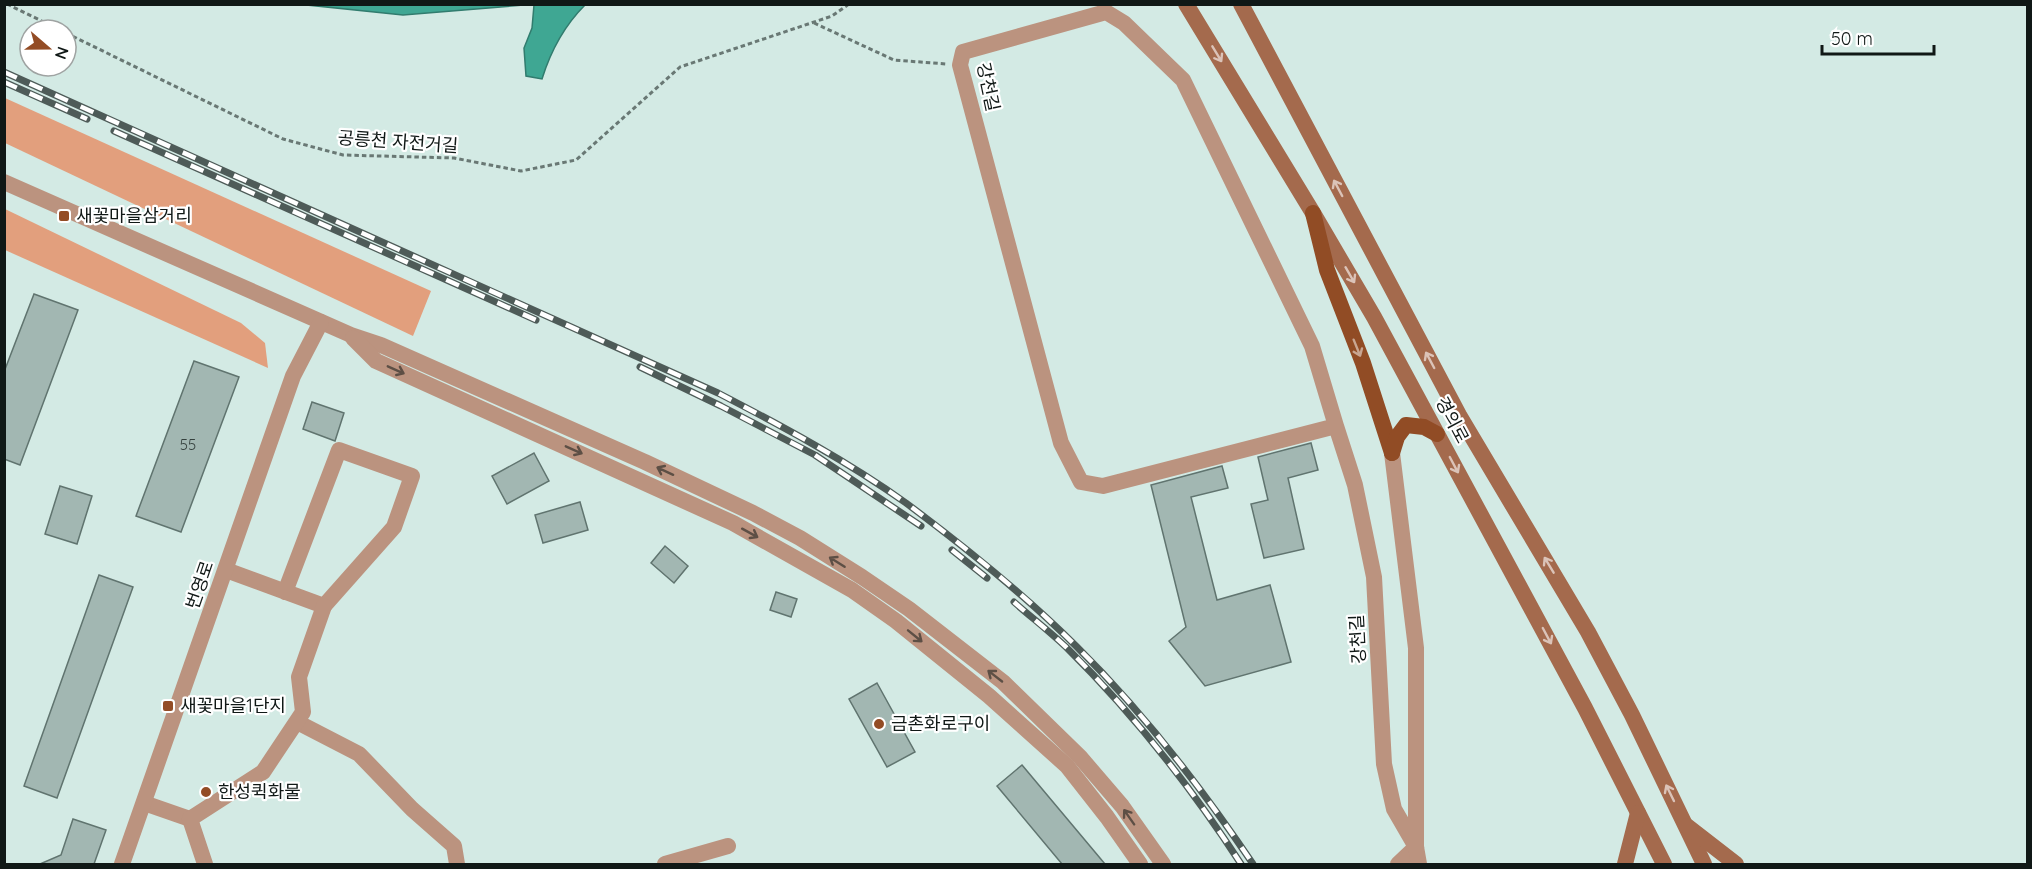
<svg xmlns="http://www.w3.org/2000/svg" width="2032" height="869" viewBox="0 0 2032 869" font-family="Quicksand,'Noto Sans KR',sans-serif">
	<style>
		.green { fill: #e29f7d }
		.water { fill: #3fa793; stroke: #317c6e; stroke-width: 1.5 }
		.building { fill: #a2b7b2; stroke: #60746f; stroke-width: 1.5 }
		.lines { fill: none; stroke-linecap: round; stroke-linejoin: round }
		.path { stroke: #697874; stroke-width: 3; stroke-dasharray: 4.5 3; stroke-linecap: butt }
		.minor { stroke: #bb937f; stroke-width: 16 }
		.tertiary { stroke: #bb937f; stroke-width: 16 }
		.secondary { stroke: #a46a4d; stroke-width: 16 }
		.primary { stroke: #914c25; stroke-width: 16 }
		.rail-casing { stroke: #4e5b58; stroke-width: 7 }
		.rail { stroke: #fff; stroke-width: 4.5; stroke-dasharray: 14; stroke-linecap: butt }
		.oneway { stroke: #dbc3b8 }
		.oneway2 { stroke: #c8a692 }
		.oneway3 { stroke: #5d4f45 }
		.poi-dot { fill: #934c25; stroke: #fff; stroke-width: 2 }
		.labels { text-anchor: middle; stroke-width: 4.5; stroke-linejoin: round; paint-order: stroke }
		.number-label { font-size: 15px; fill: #34403d }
		.street-label { font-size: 18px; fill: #101816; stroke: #fff }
		.poi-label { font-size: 18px; fill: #101816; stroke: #fff; text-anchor: start }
	</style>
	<rect width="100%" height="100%" fill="#d3eae4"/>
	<g class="green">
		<polygon points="5,98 431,291 413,336 5,143"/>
		<polygon points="5,209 241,323 265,343 268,368 5,250"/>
	</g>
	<g class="water">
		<polygon points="307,5 307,4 524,5 403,15"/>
		<path d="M534,5h51c-21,21 -34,45 -43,74l-16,-3 -2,-28 8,-20z"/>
	</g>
	<g class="building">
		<polygon points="34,294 78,310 20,465 4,459 4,372"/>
		<polygon points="194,361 239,377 181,532 136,516"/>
		<polygon points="312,402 344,413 335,441 303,429"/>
		<polygon points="1311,443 1318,470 1288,478 1304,549 1264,558 1251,504 1268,500 1258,457"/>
		<polygon points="534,453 549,481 507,504 492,476"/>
		<polygon points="1222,466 1228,488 1191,497 1217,600 1270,585 1291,662 1205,686 1169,641 1186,627 1151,485"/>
		<polygon points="60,486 92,496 77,544 45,534"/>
		<polygon points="580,502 588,530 543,543 535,515"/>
		<polygon points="665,546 688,566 674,583 651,563"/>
		<polygon points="99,575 133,587 57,798 24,786"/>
		<polygon points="776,592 797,599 791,617 770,610"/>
		<polygon points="877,683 915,752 887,767 849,699"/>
		<polygon points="1022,765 1105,864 1062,864 997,786"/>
		<polygon points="73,819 106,830 94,864 40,864 61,855"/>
	</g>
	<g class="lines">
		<g class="path">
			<polyline points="7,4 60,30"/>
			<polyline points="814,23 894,60 946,64"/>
			<polyline points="66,33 283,139 343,155 454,158 521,171 576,160 680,67 832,16 849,4"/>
		</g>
		<g class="minor">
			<polyline points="1336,426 1312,346 1183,80 1124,23 1106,12 963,52 960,65 1061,443 1081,482 1103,486 1336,426 1355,485 1374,577 1384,764 1394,809 1416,847 1398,864"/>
			<polyline points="1392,453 1416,648 1416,847 1419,864"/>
			<polyline points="226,570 324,606 394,527 412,476 339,450 285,592"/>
			<polyline points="297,722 359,754 412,809 454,846 457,864"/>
			<polyline points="144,803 190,819"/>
			<polyline points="205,864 190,819 263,772 303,712 299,677 324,606"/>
			<polyline points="665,864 728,846"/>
		</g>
		<g class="tertiary">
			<polyline points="4,182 351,335 381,345 645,462 753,513 800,538 862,577 909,609 1003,682 1080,757 1122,806 1163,864"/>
			<polyline points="353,338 376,361 733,523 852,590 896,621 989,696 1067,766 1107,817 1140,864"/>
			<polyline points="122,864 293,376 321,322"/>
		</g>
		<g class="secondary">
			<polyline points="1186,4 1313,213 1374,317 1585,708 1664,864"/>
			<polyline points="1241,4 1459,415 1588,632 1632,715 1704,864"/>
			<polyline points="1687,826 1736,864"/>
			<polyline points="1625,864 1638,813"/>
		</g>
		<g class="primary">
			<polyline points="1313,213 1327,270 1363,363 1392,453"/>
			<polyline points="1392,453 1397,437 1406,425 1424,427 1437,434"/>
		</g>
		<defs>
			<g id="rail">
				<path d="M4,72l714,321c64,33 129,68 188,110 59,44 118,91 170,143 67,66 125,141 177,218"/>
				<polyline points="4,82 87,119"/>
				<polyline points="114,131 536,320"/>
				<polyline points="640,367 721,406 815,455 921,526"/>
				<polyline points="952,550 987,578"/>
				<path d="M1014,602c17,15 35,29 52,45 66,65 125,140 175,217"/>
			</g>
		</defs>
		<use href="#rail" class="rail-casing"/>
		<use href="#rail" class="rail"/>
	</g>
	<defs><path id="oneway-shaft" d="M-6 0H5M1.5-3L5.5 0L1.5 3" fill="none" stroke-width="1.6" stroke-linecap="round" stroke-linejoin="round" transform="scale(1.5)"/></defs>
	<g class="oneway">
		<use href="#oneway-shaft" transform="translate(1217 54) rotate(59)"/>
		<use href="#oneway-shaft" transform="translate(1338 188) rotate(-118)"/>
		<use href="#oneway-shaft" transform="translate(1350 275) rotate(60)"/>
		<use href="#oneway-shaft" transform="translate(1430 360) rotate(-118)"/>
		<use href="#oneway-shaft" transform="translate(1454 465) rotate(62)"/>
		<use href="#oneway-shaft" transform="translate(1549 565) rotate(-121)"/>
		<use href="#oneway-shaft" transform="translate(1547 636) rotate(62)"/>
		<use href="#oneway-shaft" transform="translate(1670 793) rotate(-116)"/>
	</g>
	<use class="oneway2" href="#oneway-shaft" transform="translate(1357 348) rotate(68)"/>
	<g class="oneway3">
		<use href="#oneway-shaft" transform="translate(396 370) rotate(24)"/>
		<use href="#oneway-shaft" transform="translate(574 450) rotate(24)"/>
		<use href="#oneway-shaft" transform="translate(665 471) rotate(-155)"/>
		<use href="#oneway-shaft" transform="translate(750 533) rotate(29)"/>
		<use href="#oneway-shaft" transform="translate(837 562) rotate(-148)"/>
		<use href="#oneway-shaft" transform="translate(915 636) rotate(39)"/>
		<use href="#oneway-shaft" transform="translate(995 676) rotate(-142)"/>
		<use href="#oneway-shaft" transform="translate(1129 817) rotate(-125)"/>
	</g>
	<g class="poi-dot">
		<rect x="58" y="210" width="12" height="12" rx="3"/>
		<rect x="162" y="700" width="12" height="12" rx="3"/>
		<circle cx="879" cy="724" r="6"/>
		<circle cx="206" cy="792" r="6"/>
	</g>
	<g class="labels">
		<g class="number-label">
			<text x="188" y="450">55</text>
		</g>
		<g class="street-label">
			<text transform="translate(988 87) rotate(78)" y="6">강천길</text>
			<text transform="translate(398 142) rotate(4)" y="6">공릉천 자전거길</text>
			<text transform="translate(1452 420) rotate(62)" y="6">경의로</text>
			<text transform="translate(200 585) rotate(-71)" y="6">번영로</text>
			<text transform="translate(1358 639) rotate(-93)" y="6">강천길</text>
		</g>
		<g class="poi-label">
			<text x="76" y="222">새꽃마을삼거리</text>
			<text x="180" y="712">새꽃마을1단지</text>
			<text x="891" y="730">금촌화로구이</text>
			<text x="218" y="798">한성퀵화물</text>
		</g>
	</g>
	<rect width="2032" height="869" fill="none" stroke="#101816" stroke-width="12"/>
	<g transform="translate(48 48) rotate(110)"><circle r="28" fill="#ffffff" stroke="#9fa3a2" stroke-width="1.5"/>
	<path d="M0-4.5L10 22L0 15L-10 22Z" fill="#934c25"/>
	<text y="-9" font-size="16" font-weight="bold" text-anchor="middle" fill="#101816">N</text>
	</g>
	<path d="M1822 45v9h112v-9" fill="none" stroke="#101816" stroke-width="3"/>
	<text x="1831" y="45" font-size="18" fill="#101816" stroke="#ffffff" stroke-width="4.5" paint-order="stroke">50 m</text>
</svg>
